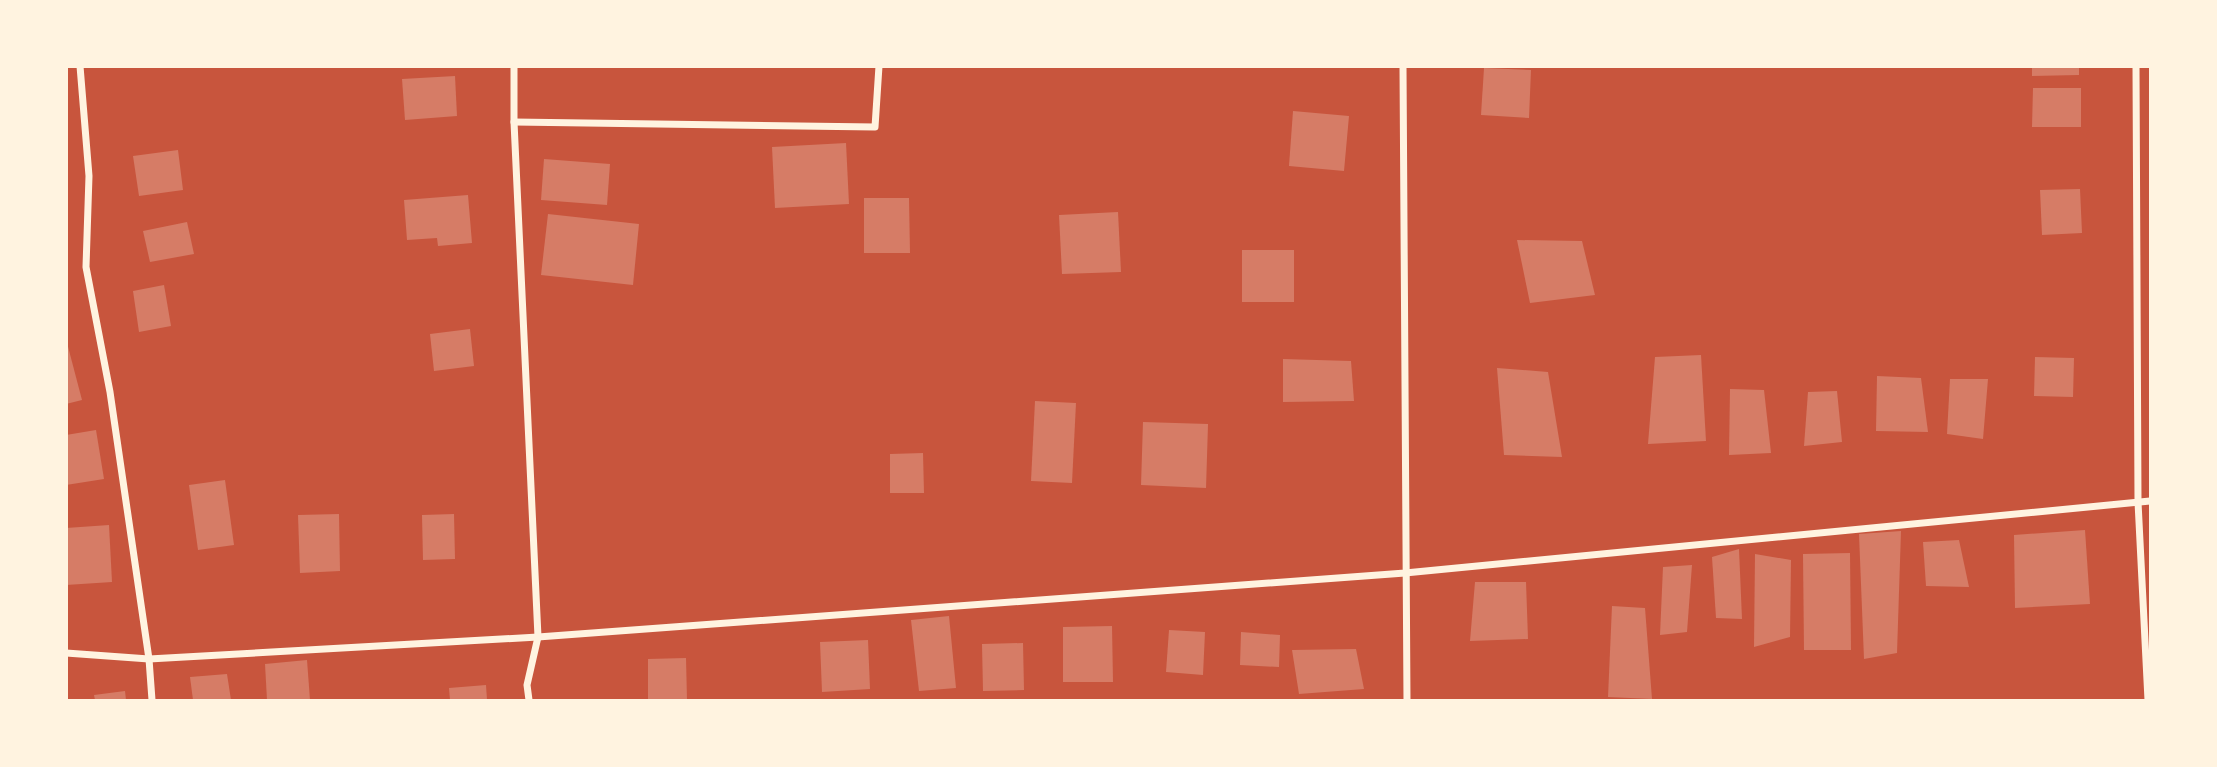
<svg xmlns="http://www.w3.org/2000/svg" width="2217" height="767" viewBox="0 0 2217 767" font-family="'Libre Baskerville',serif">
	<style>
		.building { fill: #d67c66 }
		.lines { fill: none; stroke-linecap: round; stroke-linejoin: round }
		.minor { stroke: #fff3e0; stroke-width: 7 }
	</style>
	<rect width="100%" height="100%" fill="#c8553d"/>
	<g class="building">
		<polygon points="2032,66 2079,66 2079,75 2032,76"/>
		<polygon points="1484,68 1531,70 1529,118 1481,115"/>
		<polygon points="455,76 457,116 405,120 402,79"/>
		<polygon points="2033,88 2081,88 2081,127 2032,127"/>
		<polygon points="1293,111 1349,116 1344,171 1289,166"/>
		<polygon points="846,143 849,204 775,208 772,147"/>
		<polygon points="178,150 183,190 139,196 133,156"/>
		<polygon points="544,159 610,164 607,205 541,200"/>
		<polygon points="2080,189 2082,233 2042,235 2040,190"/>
		<polygon points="468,195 472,243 438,246 437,238 407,240 404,200"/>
		<polygon points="864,198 909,198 910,253 864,253"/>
		<polygon points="1118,212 1121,272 1062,274 1059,215"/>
		<polygon points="548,214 639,224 633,285 541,275"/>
		<polygon points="187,222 194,254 150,262 143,231"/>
		<polygon points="1517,240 1582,241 1595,295 1530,303"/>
		<rect x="1242" y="250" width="52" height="52"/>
		<polygon points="164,285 171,326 139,332 133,291"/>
		<polygon points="470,329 474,366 434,371 430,334"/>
		<polygon points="66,339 82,400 66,404"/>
		<polygon points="1701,355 1706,441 1648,444 1655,357"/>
		<polygon points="2035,357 2074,358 2073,397 2034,396"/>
		<polygon points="1283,359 1351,361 1354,401 1283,402"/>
		<polygon points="1497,368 1548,372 1562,457 1504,455"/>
		<polygon points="1877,376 1921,378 1928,432 1876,431"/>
		<polygon points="1950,379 1988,379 1983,439 1947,434"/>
		<polygon points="1730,389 1764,390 1771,453 1729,455"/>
		<polygon points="1837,391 1842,442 1804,446 1808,392"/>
		<polygon points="1035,401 1076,403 1072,483 1031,481"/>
		<polygon points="1143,422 1208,424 1206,488 1141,485"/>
		<polygon points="96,430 104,479 66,485 66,435"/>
		<polygon points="923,453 924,493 890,493 890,454"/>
		<polygon points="225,480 234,545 198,550 189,485"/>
		<polygon points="339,514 340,571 300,573 298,515"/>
		<polygon points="454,514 455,559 423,560 422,515"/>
		<polygon points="109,525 112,582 66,585 66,528"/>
		<polygon points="2085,530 2090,604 2015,608 2014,535"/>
		<polygon points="1901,531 1897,653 1864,659 1859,534"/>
		<polygon points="1959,540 1969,587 1926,586 1923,542"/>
		<polygon points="1739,549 1742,619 1716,618 1712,557"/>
		<polygon points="1850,553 1851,650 1804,650 1803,554"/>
		<polygon points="1755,554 1791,560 1790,637 1754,647"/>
		<polygon points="1692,565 1687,632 1660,635 1663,567"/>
		<polygon points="1475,582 1526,582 1528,639 1470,641"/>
		<polygon points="1612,606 1645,608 1652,699 1608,697"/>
		<polygon points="949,616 956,688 919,691 911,620"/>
		<polygon points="1112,626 1113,682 1063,682 1063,627"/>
		<polygon points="1169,630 1205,632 1203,675 1166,672"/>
		<polygon points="1241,632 1280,635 1279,667 1240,665"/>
		<polygon points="868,640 870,689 822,692 820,642"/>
		<polygon points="1023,643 1024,690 983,691 982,644"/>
		<polygon points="1356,649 1364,689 1299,694 1292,650"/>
		<polygon points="686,658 687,700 648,700 648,659"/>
		<polygon points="307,660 310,700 267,700 265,664"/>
		<polygon points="227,674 231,700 193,700 190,677"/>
		<polygon points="486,685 487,700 450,700 449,688"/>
		<polygon points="125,691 126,700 95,700 94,695"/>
	</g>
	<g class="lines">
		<g class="minor">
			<polyline points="80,66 89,176 86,267 110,392 149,659 152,700"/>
			<polyline points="514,66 514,122 538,637 527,685 529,700"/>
			<polyline points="1403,66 1407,700"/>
			<polyline points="2136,66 2138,502 2148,700"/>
			<polyline points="514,122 875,127 879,66"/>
			<polyline points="66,653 149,659 538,637 1405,573 2150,501"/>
		</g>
	</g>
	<rect width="2217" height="767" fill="none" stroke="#fff3e0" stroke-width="136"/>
</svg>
